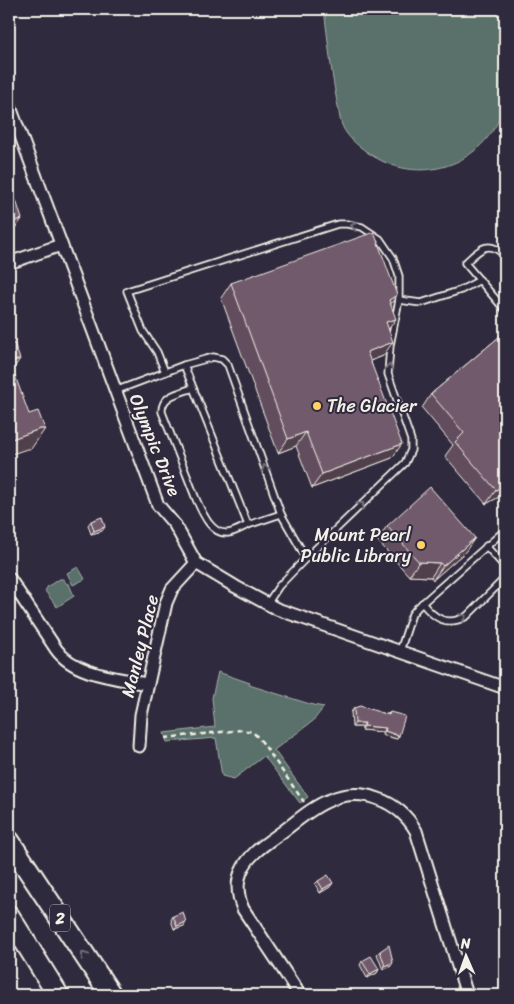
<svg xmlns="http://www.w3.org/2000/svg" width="514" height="1004" viewBox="0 0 514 1004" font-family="Sriracha,sans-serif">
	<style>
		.green { fill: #5a706a; stroke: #a7b0a9 }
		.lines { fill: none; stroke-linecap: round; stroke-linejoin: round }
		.lane-casing { stroke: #f4f1e8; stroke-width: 9 }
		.street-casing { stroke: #f4f1e8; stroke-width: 15 }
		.highway-casing { stroke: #f4f1e8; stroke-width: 24 }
		.path { stroke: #f4f1e8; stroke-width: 2.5; stroke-dasharray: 5 4; stroke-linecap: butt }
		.lane { stroke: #2f2a3d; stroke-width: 5.5 }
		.street { stroke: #2f2a3d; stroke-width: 11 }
		.highway { stroke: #2f2a3d; stroke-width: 20 }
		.wall { fill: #624d5e; stroke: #f4f1e8 }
		.shaded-wall { fill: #503f4c; stroke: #f4f1e8 }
		.building { fill: #725a6d; stroke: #f4f1e8 }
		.oneway { stroke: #747079 }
		.poi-dot { fill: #ffd166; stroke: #2f2a3d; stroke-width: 2 }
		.labels { text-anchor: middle; stroke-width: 4; stroke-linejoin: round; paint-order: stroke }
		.shield { fill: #2f2a3d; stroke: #b9b5b5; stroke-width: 1 }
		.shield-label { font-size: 16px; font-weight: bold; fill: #f4f1e8 }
		.poi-label { font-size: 18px; fill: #f4f1e8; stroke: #2f2a3d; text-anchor: start }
		.street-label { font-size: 18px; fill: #f4f1e8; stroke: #2f2a3d }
	</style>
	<rect width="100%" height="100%" fill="#2f2a3d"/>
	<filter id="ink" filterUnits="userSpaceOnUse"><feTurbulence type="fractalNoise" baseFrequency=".02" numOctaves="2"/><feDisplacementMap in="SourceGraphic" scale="10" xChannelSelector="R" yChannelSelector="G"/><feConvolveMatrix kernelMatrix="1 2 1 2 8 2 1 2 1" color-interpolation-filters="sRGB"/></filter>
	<g filter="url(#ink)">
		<g class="green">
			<path d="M324,9h177c3,25 4,50 4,75 0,7 2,16 -1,23 -19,59 -86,82 -137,45 -10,-7 -21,-16 -25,-27 -3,-7 -3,-16 -5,-23 -6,-30 -9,-62 -13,-93z"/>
			<polygon points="78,567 85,579 73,585 67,573"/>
			<polygon points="60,579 63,579 67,584 69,584 74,596 57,607 45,591 48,586"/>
			<polygon points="218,672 250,683 249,685 313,705 324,707 313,721 274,750 308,797 300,803 264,756 234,779 222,776 216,738 167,742 164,733 215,727 212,698"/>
		</g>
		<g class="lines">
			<defs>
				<g id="lane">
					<path d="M505,256c-16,-18 -26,-6 -40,7l40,47"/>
					<polyline points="399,300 421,303 461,290 480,280"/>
					<path d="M184,365l64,160c-7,3 -13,7 -20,8 -17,2 -26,-21 -32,-34l-34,-87c-1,-17 18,-19 31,-24"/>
					<polyline points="165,372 157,352 143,331 127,291 338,224 347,224 362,227 380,239 393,258 399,276 399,300 390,346 388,374 411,440 411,450 405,463 306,558 279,586 267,604"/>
					<polyline points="115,391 184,365 213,357 222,359 228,365 281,514 306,558"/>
					<polyline points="248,525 281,514"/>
					<polyline points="486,546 505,567"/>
					<path d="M422,603c13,16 25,24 45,13l38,-38"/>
					<polyline points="400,651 412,614 418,607 505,530"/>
				</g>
				<g id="street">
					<polyline points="9,104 158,505 175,525 196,563 236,587 277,609 505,688"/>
					<polyline points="9,263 61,245"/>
					<path d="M9,578l47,71c18,26 62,29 91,35"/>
					<polyline points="139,746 141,715 166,603 172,589 196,563"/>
					<path d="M300,995l-57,-86c-5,-12 -7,-25 -2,-37 8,-19 26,-29 41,-40 15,-11 30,-25 48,-32 32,-14 69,1 86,31l51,164"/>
				</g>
				<g id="highway">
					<polyline points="9,841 111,995"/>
					<polyline points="9,916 58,995"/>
				</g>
			</defs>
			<use href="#lane" class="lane-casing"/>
			<use href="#street" class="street-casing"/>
			<use href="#highway" class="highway-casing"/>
			<polyline class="path" points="165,738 241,730 253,732 262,742 304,802"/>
			<use href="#lane" class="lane"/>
			<use href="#street" class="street"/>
			<use href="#highway" class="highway"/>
		</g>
		<g class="wall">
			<polygon points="231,283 391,304 388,330 383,356 371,361 392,458 312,488 296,446 278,453 221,298"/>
			<polygon points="505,332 505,491 499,497 486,504 445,456 453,445 422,408 431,394"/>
			<polygon points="91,521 102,531 91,534 88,525"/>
			<polygon points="387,526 465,552 433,580 431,577 409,576 377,540"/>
			<polygon points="354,708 388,714 390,712 399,736 397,739 382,735 383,732 362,730 362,727 352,727 351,712"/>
			<polygon points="318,881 330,887 320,893 315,884"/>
			<polygon points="173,916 184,926 174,929 171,920"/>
			<polygon points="380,951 391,966 383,970 377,954"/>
			<polygon points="362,961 379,969 377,973 367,978 360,965"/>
		</g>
		<g class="shaded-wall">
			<polygon points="22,219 17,226 9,229 9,223"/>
			<polygon points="397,295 387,309 389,300"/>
			<polygon points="396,319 386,333 386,322"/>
			<polygon points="393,342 383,356 357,366 367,352"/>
			<polygon points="20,359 9,375 10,362"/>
			<polygon points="40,429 45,429 31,449 27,449 9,455 9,440"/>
			<polygon points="306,432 296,446 278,453 288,439"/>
			<polygon points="402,444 392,458 312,488 322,474"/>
			<polygon points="505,484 505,491 499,497 486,504 496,490"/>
			<polygon points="105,527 102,531 91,534 94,531"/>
			<polygon points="475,538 465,552 433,580 443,566"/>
			<polygon points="419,562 440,563 431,577 409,576"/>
			<polygon points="355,723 365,723 362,727 352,727"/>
			<polygon points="364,726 386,728 383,732 362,730"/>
			<polygon points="385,731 399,736 397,739 382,735"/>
			<polygon points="333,883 330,887 320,893 323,889"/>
			<polygon points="186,922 184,926 174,929 177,926"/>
			<polygon points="393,962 391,966 383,970 385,966"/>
			<polygon points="379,969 377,973 367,978 370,974"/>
		</g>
		<g class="building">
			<polygon points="9,193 12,202 16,200 22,219 9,223"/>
			<polygon points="374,232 397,295 389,300 396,319 386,322 393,342 367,352 402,444 322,474 306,432 288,439 231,283"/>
			<polygon points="505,332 505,484 496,490 455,442 464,433 431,394"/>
			<polygon points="14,343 20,359 10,362 29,414 38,411 45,429 40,429 9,440 9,345"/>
			<polygon points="430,487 475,538 443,566 440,563 419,562 387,526"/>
			<polygon points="102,517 105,527 94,531 91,521"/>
			<polygon points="360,706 389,715 390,712 405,716 399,736 385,731 386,728 364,726 365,723 355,723 354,708"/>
			<polygon points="328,875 333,883 323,889 318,881"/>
			<polygon points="183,912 186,922 177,926 173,916"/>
			<polygon points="389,945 393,962 385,966 380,951"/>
			<polygon points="371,956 379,969 370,974 362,961"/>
		</g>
		<defs><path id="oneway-chevron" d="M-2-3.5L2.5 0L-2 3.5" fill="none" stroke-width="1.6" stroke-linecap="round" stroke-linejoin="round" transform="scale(1.25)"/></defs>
		<g class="oneway">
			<use href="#oneway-chevron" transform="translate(354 226) rotate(-167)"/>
			<use href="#oneway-chevron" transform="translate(389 367) rotate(-87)"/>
			<use href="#oneway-chevron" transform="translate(265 468) rotate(-110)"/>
			<use href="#oneway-chevron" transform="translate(361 505) rotate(-44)"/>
			<use href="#oneway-chevron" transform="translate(463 617) rotate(-26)"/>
			<use href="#oneway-chevron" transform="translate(84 955) rotate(-124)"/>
		</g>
	</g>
	<g class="poi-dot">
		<circle cx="317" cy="406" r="5"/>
		<circle cx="421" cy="545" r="5"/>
	</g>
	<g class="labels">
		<rect class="shield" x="50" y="904.5" width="20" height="27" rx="4"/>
		<g class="shield-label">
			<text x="60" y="924">2</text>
		</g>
		<g class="poi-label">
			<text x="327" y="412">The Glacier</text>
			<text x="411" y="541" text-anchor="end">Mount Pearl<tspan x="411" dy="21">Public Library</tspan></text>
		</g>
		<g class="street-label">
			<text transform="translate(155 445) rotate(68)" y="6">Olympic Drive</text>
			<text transform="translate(140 646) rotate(-76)" y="6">Manley Place</text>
		</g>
	</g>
	<rect width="514" height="1004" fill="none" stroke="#2f2a3d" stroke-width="30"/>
	<rect x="15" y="15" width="484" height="974" fill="none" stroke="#f4f1e8" stroke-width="2" filter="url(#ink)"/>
	<g transform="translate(466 956) rotate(358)" stroke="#2f2a3d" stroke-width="4" paint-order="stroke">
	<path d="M0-4L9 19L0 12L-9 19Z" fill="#f4f1e8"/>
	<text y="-8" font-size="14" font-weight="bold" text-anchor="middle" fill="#f4f1e8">N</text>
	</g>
</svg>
